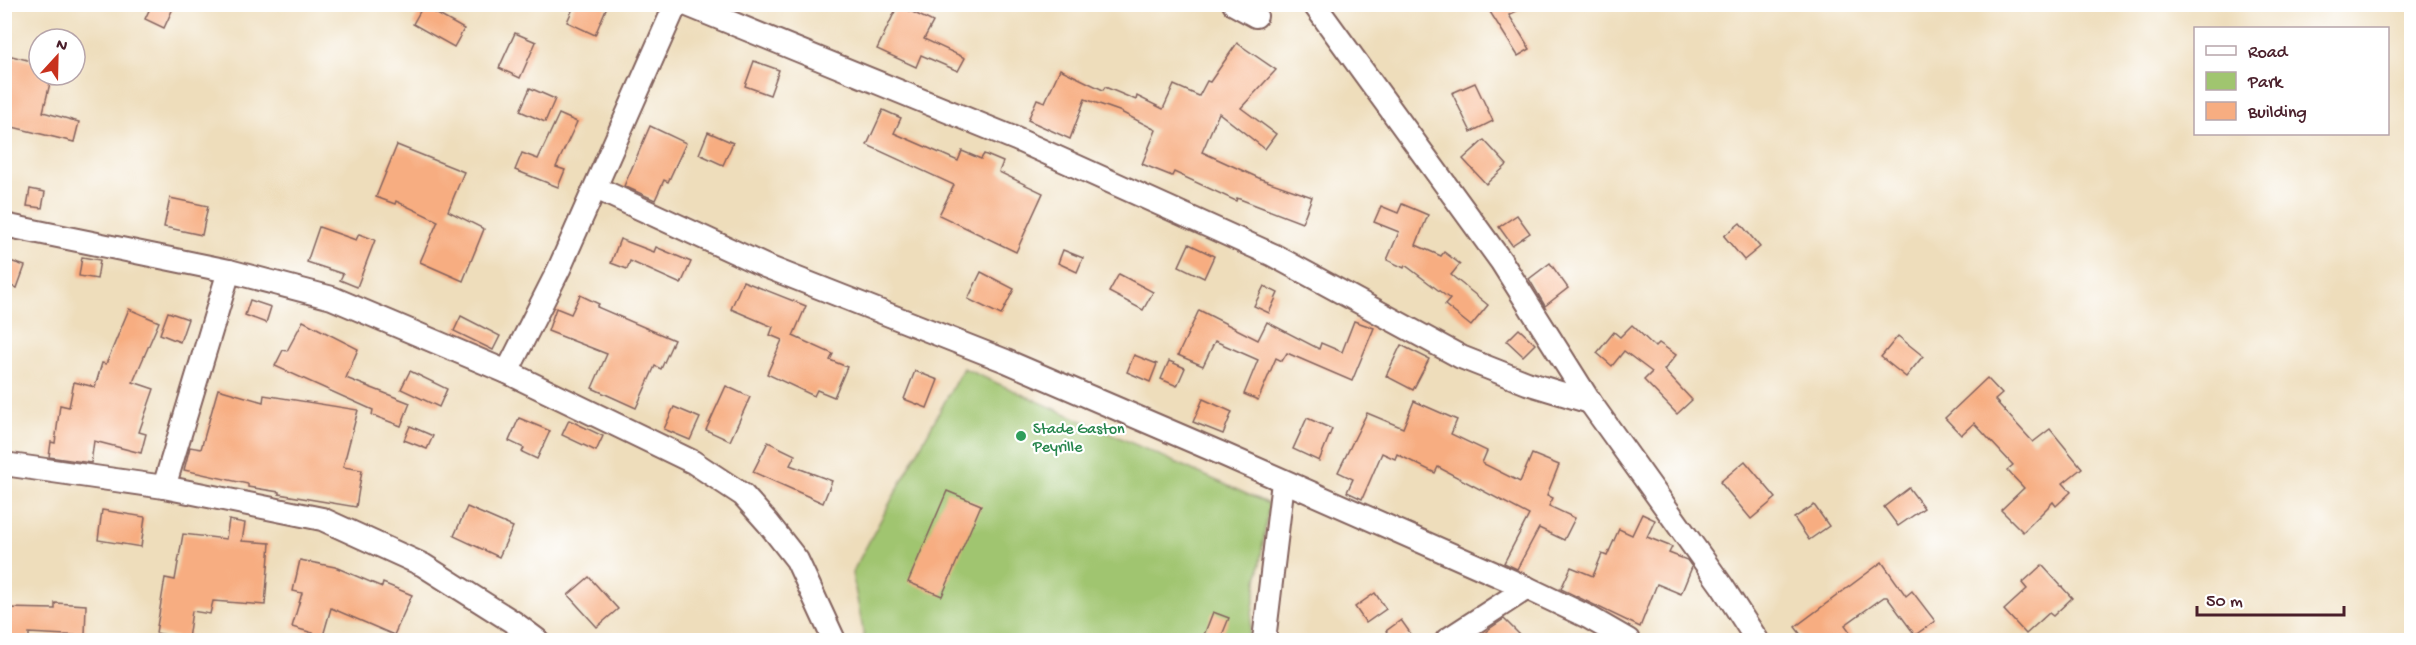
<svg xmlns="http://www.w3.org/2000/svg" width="2416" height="645" viewBox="0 0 2416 645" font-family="'Gochi Hand',sans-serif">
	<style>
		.green { fill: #a0c56f; stroke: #75724d; stroke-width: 1.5 }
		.building { fill: #f7ad81 }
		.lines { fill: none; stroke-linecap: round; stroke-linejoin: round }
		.minor-casing { stroke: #83625d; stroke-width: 26 }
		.minor { stroke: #fff; stroke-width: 22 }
		.leisure-dot { fill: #2e9e5b; stroke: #fff; stroke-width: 2 }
		.labels { text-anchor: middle; stroke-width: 4.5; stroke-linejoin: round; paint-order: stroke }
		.leisure-label { font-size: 16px; fill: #27864d; stroke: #fff; text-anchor: start }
	</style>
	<rect width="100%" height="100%" fill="#fff"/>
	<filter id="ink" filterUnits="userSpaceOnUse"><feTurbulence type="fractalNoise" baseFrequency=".0167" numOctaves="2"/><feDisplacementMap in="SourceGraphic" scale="12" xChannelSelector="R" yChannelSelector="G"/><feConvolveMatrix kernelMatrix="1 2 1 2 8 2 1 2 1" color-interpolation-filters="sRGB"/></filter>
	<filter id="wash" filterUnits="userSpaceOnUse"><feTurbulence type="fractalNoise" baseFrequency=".008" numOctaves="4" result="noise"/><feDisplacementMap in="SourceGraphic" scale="24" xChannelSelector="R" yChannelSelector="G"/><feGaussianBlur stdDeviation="1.35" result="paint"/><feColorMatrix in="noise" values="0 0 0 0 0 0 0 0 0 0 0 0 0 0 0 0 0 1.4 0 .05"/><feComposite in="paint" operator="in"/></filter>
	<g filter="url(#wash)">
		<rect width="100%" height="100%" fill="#edb"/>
		<polygon class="green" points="963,368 1269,504 1248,640 865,640 852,573"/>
		<g id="blocks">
			<g class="building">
				<polygon points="152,4 175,4 164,28 145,19"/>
				<polygon points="575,4 608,4 595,35 567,22"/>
				<polygon points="1485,4 1529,4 1509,15 1530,49 1518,56"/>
				<polygon points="898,5 933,22 924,39 965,58 958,71 921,55 916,67 877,49"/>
				<polygon points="423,6 464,29 454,47 413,24"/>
				<polygon points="515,33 536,42 520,78 499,68"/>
				<polygon points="1237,43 1276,70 1241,108 1276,134 1265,149 1219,113 1202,152 1261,179 1312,197 1302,223 1237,198 1236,201 1174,172 1172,176 1142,164 1156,130 1119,111 1085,99 1070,139 1028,120 1037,99 1045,102 1060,69 1103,90 1105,87 1136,100 1137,96 1163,109 1174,85 1199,96 1207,81 1210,82"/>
				<polygon points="4,54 39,63 39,75 52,75 43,112 79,122 74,142 4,125"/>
				<polygon points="754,61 779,70 770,95 745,86"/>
				<polygon points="1475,83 1493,121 1471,132 1452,93"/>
				<polygon points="530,88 555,99 545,122 520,111"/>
				<polygon points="883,110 901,118 894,133 958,161 962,151 981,159 984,154 1003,162 999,172 1043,193 1016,252 939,215 954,185 867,145"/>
				<polygon points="559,114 577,122 556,167 565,170 558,187 515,170 522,153 538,159"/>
				<polygon points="650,126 686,143 668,182 664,180 655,200 624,186"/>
				<polygon points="708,132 733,143 723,165 699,154"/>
				<polygon points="1484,140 1507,165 1486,184 1463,159"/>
				<polygon points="397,145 464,172 448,211 484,229 463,281 420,262 438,221 396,201 395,204 376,197"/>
				<polygon points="30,189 45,192 42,208 27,206"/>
				<polygon points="170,198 208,206 202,235 164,227"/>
				<polygon points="1402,204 1428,215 1416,245 1441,256 1444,252 1460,264 1451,275 1488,305 1471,326 1445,305 1450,299 1405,265 1404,268 1387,260 1399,232 1374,222 1381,206 1398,213"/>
				<polygon points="1517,215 1530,233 1512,245 1499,227"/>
				<polygon points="1740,223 1760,247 1744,260 1724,236"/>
				<polygon points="319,227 356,240 359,234 375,240 357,287 340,280 343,274 307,262"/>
				<polygon points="620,239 654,252 656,247 691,262 681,284 630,261 627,269 611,263"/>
				<polygon points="1189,244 1214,256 1204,278 1179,266"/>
				<polygon points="1063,250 1083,258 1077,272 1058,263"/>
				<polygon points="82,257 100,260 97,279 79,276"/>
				<polygon points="4,259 25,266 17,288 4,284"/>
				<polygon points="1550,263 1568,288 1545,306 1529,279"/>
				<polygon points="981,272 1014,289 1001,315 968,299"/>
				<polygon points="1119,274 1153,292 1143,310 1109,292"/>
				<polygon points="743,281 806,306 793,336 833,354 830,360 847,367 834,397 817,390 814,396 767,374 782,340 770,335 773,327 731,309"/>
				<polygon points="1264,286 1278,293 1269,313 1254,306"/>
				<polygon points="580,295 599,304 597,307 674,340 661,369 655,366 636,408 592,388 607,354 548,331 556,308 571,314"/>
				<polygon points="250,300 271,307 266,323 245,315"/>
				<polygon points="129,309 159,322 133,382 154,389 139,432 146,434 141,453 94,441 91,463 49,457 51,442 55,443 60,405 69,407 74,382 95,387 102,363 106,364"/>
				<polygon points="1199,310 1258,340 1267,322 1319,349 1321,343 1342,352 1354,321 1374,328 1352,381 1287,353 1282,361 1276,358 1258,400 1244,394 1258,360 1215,341 1203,366 1178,355"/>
				<polygon points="168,312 188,319 180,342 160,334"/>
				<polygon points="461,316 500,336 493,350 454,331"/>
				<polygon points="303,321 358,349 346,378 410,403 401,426 372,415 373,410 275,366 283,350 287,351"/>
				<polygon points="1632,325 1655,347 1659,343 1676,355 1664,370 1692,400 1677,414 1644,380 1652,372 1624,351 1612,366 1597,353 1614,332 1620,337"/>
				<polygon points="1519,329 1535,344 1523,356 1507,341"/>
				<polygon points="1898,336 1923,356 1906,377 1881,357"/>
				<polygon points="1401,345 1429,359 1413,390 1386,376"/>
				<polygon points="1134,355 1157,364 1150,382 1127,372"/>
				<polygon points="1169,361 1185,368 1177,386 1161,379"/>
				<polygon points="410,371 447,389 439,407 401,389"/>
				<polygon points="915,371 938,380 927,408 904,399"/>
				<polygon points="1987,378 2002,394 1995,400 2033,442 2050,429 2082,468 2063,483 2071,492 2056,506 2053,502 2023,532 2001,510 2024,488 2007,470 2013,465 1974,423 1961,435 1945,418"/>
				<polygon points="726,386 750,397 730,441 706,430"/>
				<polygon points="218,389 263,402 264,395 358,410 343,467 362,470 356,507 279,494 279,492 248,487 248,484 184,470 190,447 201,449"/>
				<polygon points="1203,399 1232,412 1223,434 1193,422"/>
				<polygon points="1414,401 1457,420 1451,434 1487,451 1482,463 1520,482 1532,454 1559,465 1547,495 1553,498 1549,506 1575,518 1564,540 1539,528 1517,569 1504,563 1529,515 1438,467 1435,473 1397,454 1395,459 1382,453 1362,499 1347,492 1353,479 1338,472 1367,413 1403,428"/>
				<polygon points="674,407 700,418 690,440 664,429"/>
				<polygon points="519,418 550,431 537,459 522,452 524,448 509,441"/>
				<polygon points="1307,418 1332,429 1319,461 1293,449"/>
				<polygon points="569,420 603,436 596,451 562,435"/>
				<polygon points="410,426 433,436 427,449 404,440"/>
				<polygon points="768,442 795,455 790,465 832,481 823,503 753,472"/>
				<polygon points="1745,461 1776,498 1751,519 1720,482"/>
				<polygon points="1909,488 1924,508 1898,526 1884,507"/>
				<polygon points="947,491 981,505 942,596 908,582"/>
				<polygon points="1814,505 1829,526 1809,540 1794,518"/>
				<polygon points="467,507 513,527 499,557 454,536"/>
				<polygon points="102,510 145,517 141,547 98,540"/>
				<polygon points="1642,514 1655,520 1647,537 1672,547 1669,553 1687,560 1692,567 1681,594 1657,584 1640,627 1561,589 1571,567 1593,576 1602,554 1607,556 1619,529 1632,535"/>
				<polygon points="229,520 245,523 242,541 270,543 265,605 213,601 210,614 192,611 188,639 156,633 165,578 175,580 183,534 226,539"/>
				<polygon points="300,560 335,567 382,587 383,583 412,595 394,635 331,608 323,636 292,627 302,593 293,591"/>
				<polygon points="1882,562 1906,596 1912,591 1935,621 1915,635 1887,597 1884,597 1845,625 1856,640 1805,640 1795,627"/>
				<polygon points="2042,565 2072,598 2053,616 2049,613 2026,634 2004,610 2027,589 2022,583"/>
				<polygon points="589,577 618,609 597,627 568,595"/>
				<polygon points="1375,593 1386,609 1366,623 1355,607"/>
				<polygon points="55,603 86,605 85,636 29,633 29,640 4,640 4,608 55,609"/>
				<polygon points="1213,612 1229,618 1220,640 1202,640"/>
				<polygon points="1504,619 1525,640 1477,640 1489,629"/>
				<polygon points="1401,620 1411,634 1402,640 1393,640 1386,631"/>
			</g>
		</g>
	</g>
	<g filter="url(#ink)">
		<use href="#blocks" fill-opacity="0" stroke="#83625d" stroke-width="1.5"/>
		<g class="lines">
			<defs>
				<g id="minor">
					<polyline points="685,4 1016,139 1273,255 1461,357 1527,383 1590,402"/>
					<polyline points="1234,4 1256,16"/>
					<polyline points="1314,4 1501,261 1590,402 1722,586 1757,640"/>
					<polyline points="596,188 765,266 1006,361 1225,455 1527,588 1588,617 1628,640"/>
					<polyline points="4,225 229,271 332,298 507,372 693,462 743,495 768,523 797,560 834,640"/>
					<polyline points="507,372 559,269 676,4"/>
					<polyline points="4,464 164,487 322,519 423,565 513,622 537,640"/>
					<polyline points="164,487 229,271"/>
					<polyline points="1264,640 1283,482"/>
					<polyline points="1447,640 1527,588"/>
				</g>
			</defs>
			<use href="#minor" class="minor-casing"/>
			<use href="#minor" class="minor"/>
		</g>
	</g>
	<circle class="leisure-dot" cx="1021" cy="436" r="6"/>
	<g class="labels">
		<g class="leisure-label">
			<text x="1033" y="433">Stade Gaston<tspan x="1033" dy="18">Peyrille</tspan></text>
		</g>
	</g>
	<rect width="2416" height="645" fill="none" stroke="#fff" stroke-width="24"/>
	<rect x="2194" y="27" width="195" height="108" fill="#ffffff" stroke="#b7a5aa" stroke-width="1.5"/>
	<rect x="2206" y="46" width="30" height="9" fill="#ffffff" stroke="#b7a5aa" stroke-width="1.5"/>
	<text x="2248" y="57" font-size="18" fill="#4a1f2b">Road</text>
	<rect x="2206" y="72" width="30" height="18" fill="#a0c56f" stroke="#b7a5aa" stroke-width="1.5"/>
	<text x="2248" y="87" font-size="18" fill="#4a1f2b">Park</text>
	<rect x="2206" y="102" width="30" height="18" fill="#f7ad81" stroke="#b7a5aa" stroke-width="1.5"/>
	<text x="2248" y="117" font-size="18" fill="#4a1f2b">Building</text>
	<g transform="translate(57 57) rotate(22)"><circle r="28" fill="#ffffff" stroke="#b7a5aa" stroke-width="1.5"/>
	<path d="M0-4.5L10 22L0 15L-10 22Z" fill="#c8321e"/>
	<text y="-9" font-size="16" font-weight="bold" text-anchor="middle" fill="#4a1f2b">N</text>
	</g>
	<path d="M2197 606v9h147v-9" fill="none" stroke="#4a1f2b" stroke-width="3"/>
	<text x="2206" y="606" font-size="18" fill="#4a1f2b" stroke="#ffffff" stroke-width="4.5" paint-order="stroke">50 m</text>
</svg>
